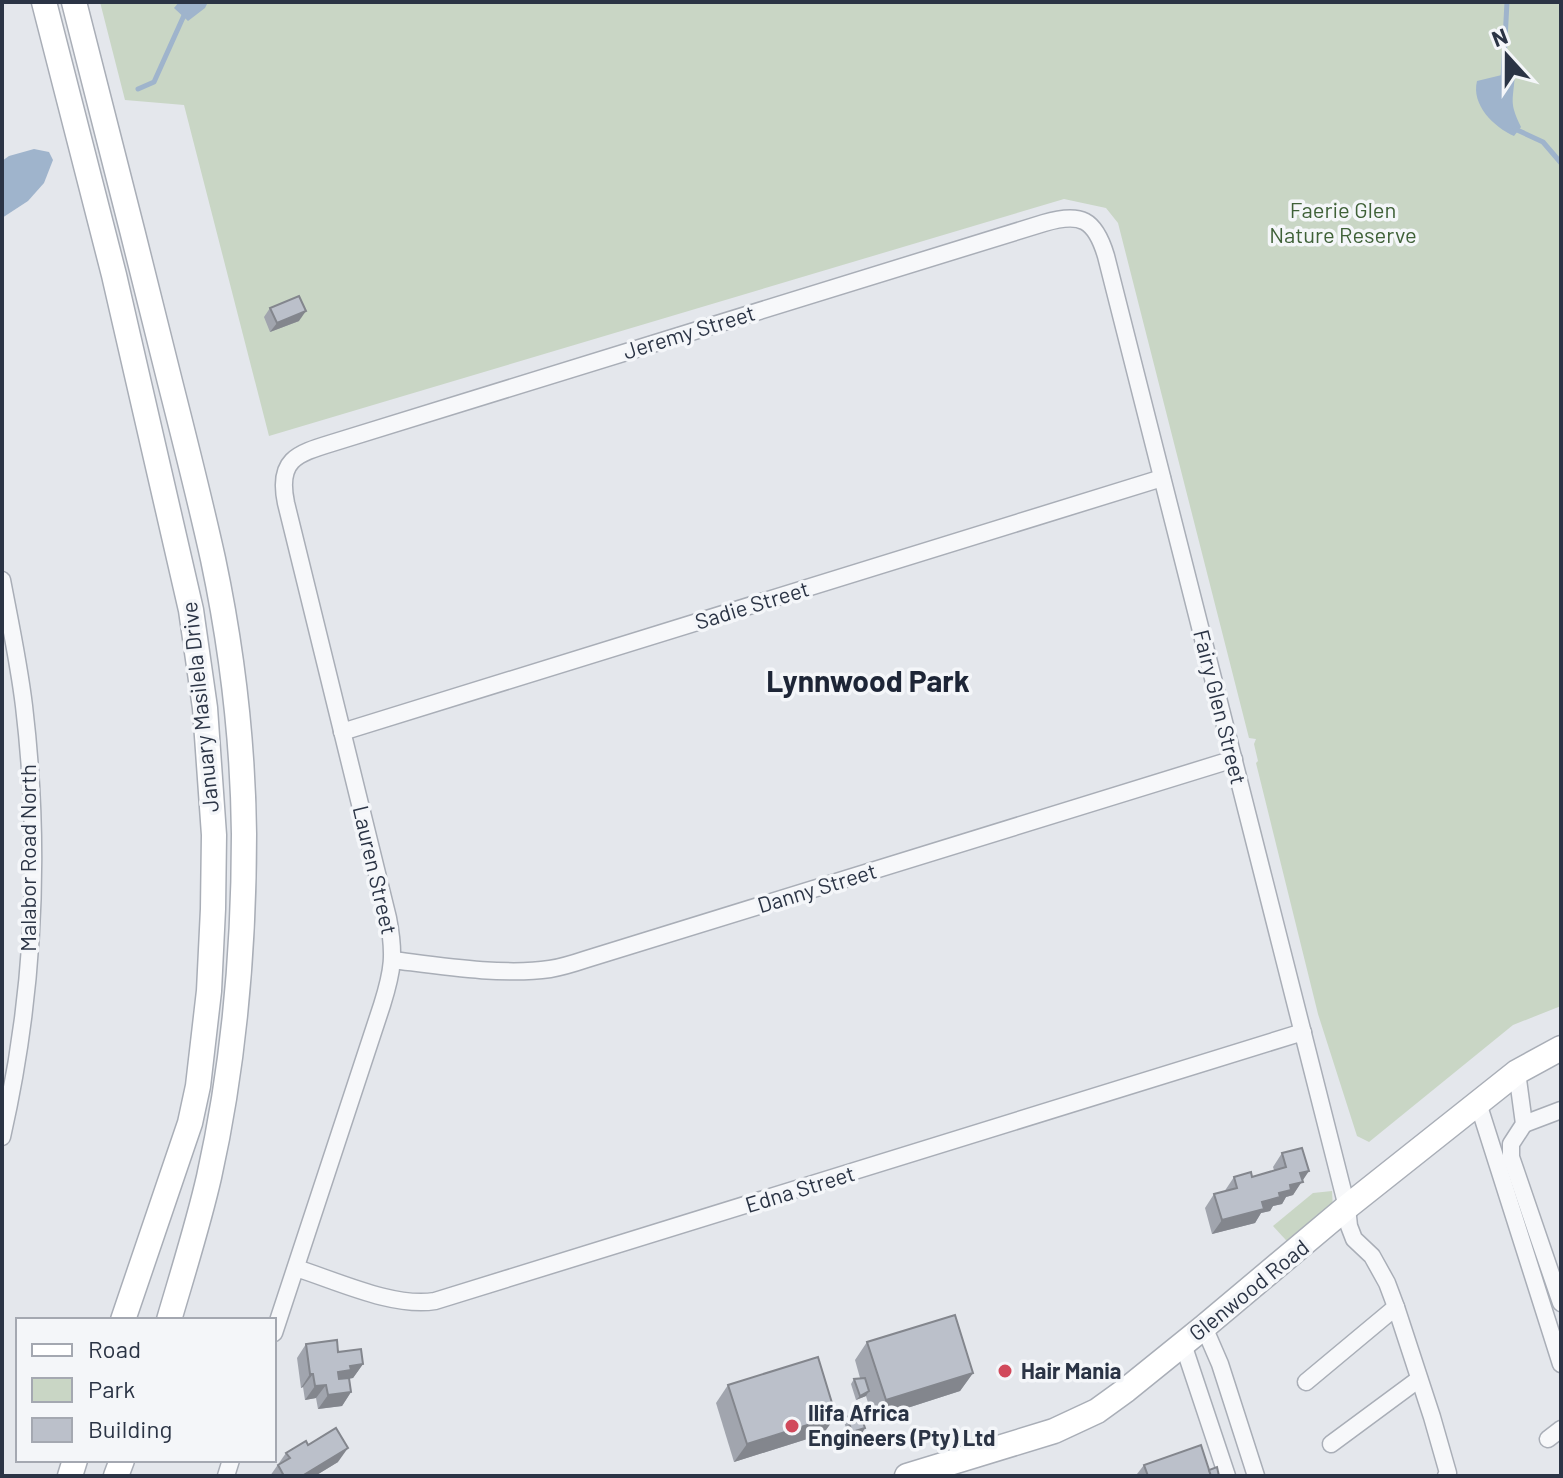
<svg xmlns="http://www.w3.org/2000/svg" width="1563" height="1478" viewBox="0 0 1563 1478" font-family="Barlow,sans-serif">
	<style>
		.green { fill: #c9d6c5 }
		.water { fill: #9fb4cc }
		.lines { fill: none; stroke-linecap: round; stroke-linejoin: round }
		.stream { stroke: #9fb4cc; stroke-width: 5 }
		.street-casing { stroke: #a9aeb7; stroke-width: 19 }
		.secondary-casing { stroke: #a9aeb7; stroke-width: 27 }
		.street { stroke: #f7f8fa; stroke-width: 16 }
		.secondary { stroke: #fff; stroke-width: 24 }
		.wall { fill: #a1a5ae }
		.shaded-wall { fill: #83868d }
		.building { fill: #bbc0ca; stroke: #83868d; stroke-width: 2 }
		.poi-dot { fill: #d1495b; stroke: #f4f6f9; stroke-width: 3 }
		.labels { text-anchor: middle; stroke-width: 7; stroke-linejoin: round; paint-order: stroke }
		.park-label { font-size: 22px; fill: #3f6138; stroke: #f4f6f9 }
		.street-label { font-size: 22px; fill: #2b3445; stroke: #f4f6f9 }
		.poi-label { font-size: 22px; font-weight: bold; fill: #2b3445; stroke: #f4f6f9; text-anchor: start }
		.district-label { font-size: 30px; font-weight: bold; fill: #1d2536; stroke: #f4f6f9 }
	</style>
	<rect width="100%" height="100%" fill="#e4e7ec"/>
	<g class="green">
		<polygon points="100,2 1561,2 1561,1006 1513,1025 1369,1142 1357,1136 1318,1014 1256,763 1258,761 1254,744 1256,739 1249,738 1118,223 1106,208 1064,199 269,436 184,105 125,100"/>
		<polygon points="1332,1191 1333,1208 1296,1251 1273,1226 1313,1193"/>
	</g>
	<g class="water">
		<polygon points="179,2 208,2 205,8 188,21 174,8"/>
		<path d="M1510,73l5,1c-2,28 -6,28 6,53l-7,9c-20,-9 -43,-31 -37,-55z"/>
		<polygon points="34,149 49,152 53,160 44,183 28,201 2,218 2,161 9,156"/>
	</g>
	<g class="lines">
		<g class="stream">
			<polyline points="1503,78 1507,2"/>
			<polyline points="138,89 154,82 190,2"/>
			<polyline points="1515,129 1543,142 1561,163"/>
		</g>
		<defs>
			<g id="street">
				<path d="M2,580c8,42 17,84 22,126 17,143 10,290 -22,431"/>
				<polyline points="342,732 1162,478"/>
				<path d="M393,960c48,6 110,16 157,9 13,-2 25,-6 37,-10l647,-200"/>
				<polyline points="1517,1072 1524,1124 1511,1144 1511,1157 1561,1303"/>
				<polyline points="1478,1103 1561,1364"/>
				<polyline points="1524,1124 1561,1110"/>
				<path d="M296,1268c41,13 98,40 139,33l868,-269"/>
				<polyline points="1204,1327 1220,1364 1256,1476"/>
				<path d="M274,1333l108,-328c11,-35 13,-51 6,-87l-102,-415c-9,-43 10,-49 46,-60l712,-220c37,-11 51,-4 62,33l241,951 2,19 5,13 18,17 15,27 9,24 36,110 16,56 -2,3"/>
				<polyline points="1183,1344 1227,1476"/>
				<polyline points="1306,1382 1396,1307"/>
				<polyline points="1548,1439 1561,1429"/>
				<polyline points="1331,1444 1419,1379"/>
				<polyline points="226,1476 231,1460"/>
			</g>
			<g id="secondary">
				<polyline points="44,2 114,275 191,610 205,708 214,835 213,909 209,991 198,1086 190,1123 123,1320"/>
				<path d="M74,2c32,127 65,253 96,380 15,59 30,118 43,177 19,90 30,184 31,275 0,115 -10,231 -35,343 -11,48 -26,95 -40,143"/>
				<polyline points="70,1476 75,1460"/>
				<polyline points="116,1476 122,1460"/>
				<polyline points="907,1476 1054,1431 1097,1411 1126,1390 1204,1327 1347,1207 1478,1103 1517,1072 1561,1048"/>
			</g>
		</defs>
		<use href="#street" class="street-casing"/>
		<use href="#secondary" class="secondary-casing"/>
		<use href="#street" class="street"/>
		<use href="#secondary" class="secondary"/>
	</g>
	<g class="wall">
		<polygon points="270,308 299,321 270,332 264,317"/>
		<polygon points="1282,1153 1302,1180 1293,1195 1286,1197 1282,1204 1273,1206 1270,1211 1261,1213 1255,1223 1212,1234 1205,1208 1214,1194 1224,1192 1234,1177 1252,1177 1274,1170 1273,1167"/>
		<polygon points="867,1342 973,1373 960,1391 873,1419 866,1396 856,1400 851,1384 854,1379 860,1378 855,1360"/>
		<polygon points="306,1344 338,1352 363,1364 353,1378 349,1379 351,1392 342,1406 318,1409 316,1398 305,1400 303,1387 301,1388 297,1358"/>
		<polygon points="728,1385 836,1416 823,1434 734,1462 716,1403"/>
		<polygon points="847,1417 865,1428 862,1433 849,1437 844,1422"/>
		<polygon points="308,1445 338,1462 315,1476 270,1476 286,1453"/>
		<polygon points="1144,1465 1209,1470 1219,1476 1138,1476 1137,1474"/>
	</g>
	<g class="shaded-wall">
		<polygon points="306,311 299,321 270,332 277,323"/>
		<polygon points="1309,1171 1293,1195 1286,1197 1282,1204 1273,1206 1270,1211 1261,1213 1255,1223 1212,1234 1222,1220 1279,1193 1300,1173"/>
		<polygon points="363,1364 353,1378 344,1379 341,1384 338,1372 350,1366"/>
		<polygon points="973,1373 960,1391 873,1419 886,1400"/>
		<polygon points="310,1374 313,1374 303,1387 301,1388"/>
		<polygon points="326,1385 316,1398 305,1400 315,1386"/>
		<polygon points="869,1391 866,1396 856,1400 860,1396"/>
		<polygon points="351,1392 342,1406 318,1409 328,1395"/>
		<polygon points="836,1416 823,1434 734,1462 747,1444"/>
		<polygon points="865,1428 862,1433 849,1437 852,1432"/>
		<polygon points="348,1448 338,1462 315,1476 302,1476"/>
	</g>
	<g class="building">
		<polygon points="299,296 306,311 277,323 270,308"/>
		<polygon points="1302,1148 1309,1171 1300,1173 1303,1182 1290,1185 1291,1190 1279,1193 1280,1197 1262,1202 1264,1209 1222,1220 1214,1194 1237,1188 1234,1177 1251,1172 1252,1177 1286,1167 1282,1153"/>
		<polygon points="955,1315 973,1373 886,1400 867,1342"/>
		<polygon points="337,1340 338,1352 361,1349 363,1364 350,1366 351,1370 338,1372 339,1379 349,1378 351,1392 328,1395 326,1385 315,1386 313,1374 310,1374 306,1344"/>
		<polygon points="818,1357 836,1416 747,1444 728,1385"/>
		<polygon points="865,1378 869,1391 860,1396 854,1379"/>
		<polygon points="860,1413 865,1428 852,1432 847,1417"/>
		<polygon points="336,1428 348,1448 302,1476 284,1476 278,1465 290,1458 286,1453 306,1441 308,1445"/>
		<polygon points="1201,1445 1211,1476 1148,1476 1144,1465"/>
		<polygon points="1217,1467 1219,1476 1211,1476 1209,1470"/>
	</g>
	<g class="poi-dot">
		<circle cx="1005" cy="1371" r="8"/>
		<circle cx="792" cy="1426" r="8"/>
	</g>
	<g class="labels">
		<g class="park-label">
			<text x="1343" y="218">Faerie Glen<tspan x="1343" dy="25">Nature Reserve</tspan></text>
		</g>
		<g class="street-label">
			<text transform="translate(689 332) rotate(-17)" y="8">Jeremy Street</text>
			<text transform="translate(752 605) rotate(-17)" y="8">Sadie Street</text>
			<text transform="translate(200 707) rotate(-96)" y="8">January Masilela Drive</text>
			<text transform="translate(1220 707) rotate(76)" y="8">Fairy Glen Street</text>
			<text transform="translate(28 858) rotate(-90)" y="8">Malabor Road North</text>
			<text transform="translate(375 870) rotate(77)" y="8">Lauren Street</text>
			<text transform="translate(817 888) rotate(-17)" y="8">Danny Street</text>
			<text transform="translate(800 1189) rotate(-17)" y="8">Edna Street</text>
			<text transform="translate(1249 1290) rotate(-39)" y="8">Glenwood Road</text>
		</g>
		<g class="poi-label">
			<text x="1021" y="1379">Hair Mania</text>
			<text x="808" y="1421">Ilifa Africa<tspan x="808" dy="25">Engineers (Pty) Ltd</tspan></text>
		</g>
		<g class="district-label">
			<text x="868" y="692">Lynnwood Park</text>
		</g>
	</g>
	<rect width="1563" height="1478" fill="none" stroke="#2b3445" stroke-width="8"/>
	<rect x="16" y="1318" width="260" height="144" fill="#f4f6f9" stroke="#a4a8b1" stroke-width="2"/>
	<rect x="32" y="1344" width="40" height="12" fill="#ffffff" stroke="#a4a8b1" stroke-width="2"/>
	<text x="88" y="1358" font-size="24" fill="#2b3445">Road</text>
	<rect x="32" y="1378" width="40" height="24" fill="#c9d6c5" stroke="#a4a8b1" stroke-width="2"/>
	<text x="88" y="1398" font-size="24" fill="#2b3445">Park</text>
	<rect x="32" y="1418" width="40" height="24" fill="#bbc0ca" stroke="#a4a8b1" stroke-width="2"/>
	<text x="88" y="1438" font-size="24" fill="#2b3445">Building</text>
	<g transform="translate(1507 56) rotate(339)" stroke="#f4f6f9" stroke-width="6" paint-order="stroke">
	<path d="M0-6L14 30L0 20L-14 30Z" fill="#2b3445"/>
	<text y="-12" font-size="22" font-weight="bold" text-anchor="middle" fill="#2b3445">N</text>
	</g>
</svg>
